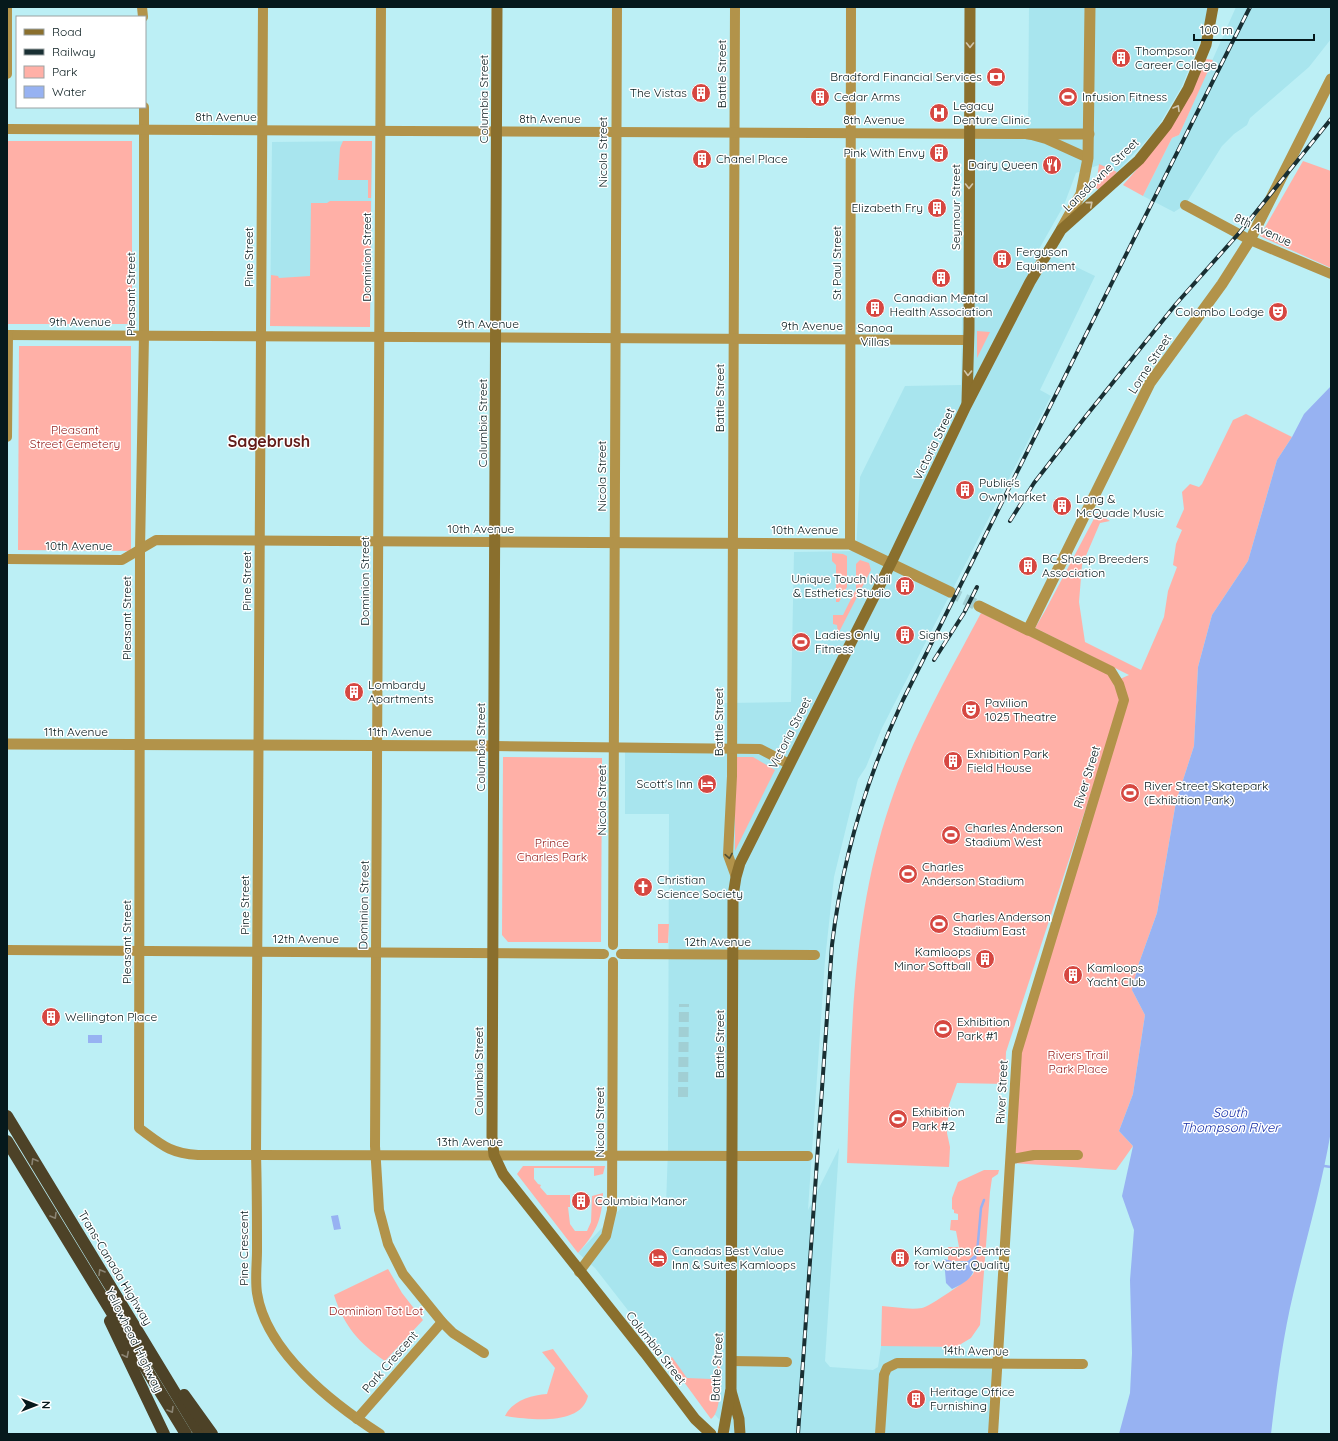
<svg xmlns="http://www.w3.org/2000/svg" width="1338" height="1441" viewBox="0 0 1338 1441" font-family="Quicksand,sans-serif">
	<style>
		.built { fill: #a8e5ee }
		.green { fill: #ffb0a7 }
		.water { fill: #97b2f2 }
		.lines { fill: none; stroke-linecap: round; stroke-linejoin: round }
		.stream { stroke: #97b2f2; stroke-width: 2.5 }
		.minor-tunnel { stroke: #a1cfd4; stroke-width: 10; stroke-dasharray: 10 5; stroke-linecap: butt }
		.tertiary-tunnel { stroke: #a1cfd4; stroke-width: 11; stroke-dasharray: 11 5.5; stroke-linecap: butt }
		.minor { stroke: #b2934a; stroke-width: 10 }
		.tertiary { stroke: #b2934a; stroke-width: 11 }
		.secondary { stroke: #8a6f2d; stroke-width: 11 }
		.motorway { stroke: #4d4227; stroke-width: 12 }
		.rail-casing { stroke: #192f33; stroke-width: 4 }
		.rail { stroke: #fff; stroke-width: 2.5; stroke-dasharray: 8; stroke-linecap: butt }
		.oneway { stroke: #d0c5ab }
		.oneway2 { stroke: #535031 }
		.oneway3 { stroke: #8b8473 }
		.labels { text-anchor: middle; stroke-width: 3; stroke-linejoin: round; paint-order: stroke }
		.poi-label { font-size: 12px; fill: #06191c; stroke: #fff; text-anchor: start }
		.street-label { font-size: 12px; fill: #06191c; stroke: #fff }
		.park-label { font-size: 12px; fill: #962120; stroke: #fff }
		.water-label { font-size: 13px; font-style: italic; fill: #172fa7; stroke: #fff }
		.district-label { font-size: 16px; font-weight: bold; fill: #611c19; stroke: #fff }
	</style>
	<rect width="100%" height="100%" fill="#bceff5"/>
	<g class="built">
		<polygon points="1029,7 1208,7 1201,39 1182,86 1156,130 1117,172 1099,165 1076,173 1064,205 1039,249 1095,276 1040,390 1051,396 882,728 866,767 858,779 834,877 825,960 808,1210 839,1148 825,1361 830,1367 873,1370 878,1367 881,1346 907,1346 956,1347 997,1364 993,1434 732,1434 666,1359 595,1268 578,1253 623,1206 666,1206 668,1148 669,814 625,814 625,751 725,750 725,703 791,702 794,552 856,551 860,477 905,386 961,385 965,129 1028,125"/>
		<polygon points="1236,7 1331,7 1331,39 1309,67 1250,118 1247,125 1234,134 1222,146 1185,205 1174,212 1143,196 1172,138 1179,135"/>
		<polygon points="372,141 370,327 270,326 272,142"/>
	</g>
	<g class="green">
		<path d="M1206,59l7,1 -34,75 -7,3 -29,58 -20,-11c37,-41 62,-74 83,-126z"/>
		<rect x="7" y="141" width="125" height="183"/>
		<polygon points="343,141 372,141 371,198 368,198 368,180 338,180 340,148"/>
		<polygon points="1303,161 1331,171 1331,268 1260,236"/>
		<polygon points="1099,164 1117,172 1100,191 1096,188"/>
		<polygon points="330,201 371,201 370,327 270,326 271,275 278,276 279,278 310,276 311,203 327,203"/>
		<polygon points="977,331 990,332 977,358"/>
		<polygon points="19,346 131,346 131,551 18,550"/>
		<polygon points="1246,414 1292,437 1277,460 1248,561 1212,615 1198,667 1194,746 1176,802 1157,913 1138,966 1132,990 1145,1015 1133,1094 1119,1131 1133,1146 1116,1170 1013,1163 1019,1052 1127,700 1120,679 1129,675 1035,628 1045,611 1097,513 1110,521 1100,523 1082,565 1079,602 1085,642 1141,670 1164,617 1168,591 1177,567 1173,565 1176,544 1182,530 1176,527 1184,509 1182,492 1190,484 1199,487 1202,484 1233,420"/>
		<polygon points="832,553 843,554 847,556 847,587 839,602 836,602 836,565 832,561"/>
		<polygon points="860,560 869,563 871,570 838,634 837,625 833,624 833,615 843,615 856,589 856,564"/>
		<path d="M981,613l128,60 12,28 -115,351 -1,32 -48,-1 -8,22 -2,28 3,14 -1,20 -102,-4c4,-120 4,-244 43,-359 22,-67 58,-129 91,-191z"/>
		<polygon points="503,757 602,758 601,942 508,942 502,935"/>
		<polygon points="735,757 753,757 775,770 735,851"/>
		<polygon points="658,924 669,924 668,943 658,943"/>
		<path d="M523,1166h82l-2,8 -9,2v-8h-60v11l4,5 3,1 -1,2 7,8h23v12h-2l2,17 5,7h12l4,-9 1,-26 11,-3c-1,27 -7,40 -25,60l-61,-79z"/>
		<path d="M984,1170h15l-1,4 -6,4 -2,14 -10,133 -9,13 -15,9 -75,-1 1,-40c13,1 28,4 40,2 7,-1 48,-29 51,-34 3,-6 3,-14 3,-21l-8,8h-20v-14h11l-3,-16 -6,-1 1,-10h7v-6l-4,-1v-3l-2,-1v-11l6,-16z"/>
		<path d="M388,1269l14,24 21,27 -38,41c-26,-18 -41,-35 -51,-66z"/>
		<path d="M553,1349l35,47c-7,31 -60,23 -83,20 7,-15 26,-21 42,-22l8,-26 -13,-16z"/>
		<path d="M718,1353l2,2c0,13 3,57 -9,64l-43,-59 4,-3 15,21 24,1 6,-5z"/>
	</g>
	<g class="water">
		<path d="M1331,386v745c-10,60 -28,118 -41,177 -9,42 -14,84 -19,126h-152l11,-41 2,-40 -2,-73 4,-50 -12,-34 11,-50 -14,-15 14,-37 12,-79 -13,-25 6,-24 19,-53 19,-111 18,-56 4,-79 14,-52 36,-54 29,-101 15,-23 12,-23z"/>
		<rect x="88" y="1035" width="14" height="8"/>
		<polygon points="338,1215 341,1229 334,1230 331,1216"/>
		<path d="M977,1253c-2,21 -5,27 -25,36l-6,-6 -2,-24 12,3 12,-1z"/>
	</g>
	<g class="lines">
		<g class="stream">
			<polyline points="1324,1166 1331,1167"/>
			<polyline points="977,1253 981,1208 984,1200"/>
		</g>
		<polyline class="minor-tunnel" points="683,1097 684,1004"/>
		<polyline class="tertiary-tunnel" points="950,592 979,606"/>
		<g class="minor">
			<polyline points="142,7 143,17"/>
			<path d="M263,7l-7,1148c1,32 1,63 1,95 0,14 -2,29 0,43 9,59 76,111 123,141"/>
			<polyline points="381,7 375,1146 379,1210 388,1244 403,1274 442,1322 453,1333 484,1353"/>
			<polyline points="735,7 732,776 728,855 736,877"/>
			<polyline points="7,74 7,7"/>
			<path d="M144,107v228l-4,215 -1,578c23,17 30,25 59,27l610,1"/>
			<polyline points="7,129 1028,134 1046,139 1088,158"/>
			<polyline points="1185,205 1250,240 1331,274"/>
			<polyline points="7,335 969,340"/>
			<polyline points="7,437 8,335"/>
			<polyline points="850,544 851,7"/>
			<polyline points="7,559 122,560 156,540 495,542"/>
			<polyline points="494,746 760,749 789,764"/>
			<polyline points="613,945 617,7"/>
			<polyline points="7,950 604,954"/>
			<polyline points="621,954 815,955"/>
			<polyline points="1012,1159 1034,1155 1078,1155"/>
			<polyline points="579,1272 606,1236 612,1210 613,962"/>
			<polyline points="731,1361 787,1362"/>
			<polyline points="357,1419 442,1322"/>
			<polyline points="880,1434 884,1375 887,1368 897,1363 1083,1364"/>
			<polyline points="993,1434 1017,1052 1124,700 1119,684 1111,671 1028,630"/>
		</g>
		<g class="tertiary">
			<polyline points="1028,134 1089,134"/>
			<polyline points="1062,228 1081,194 1088,158 1090,7"/>
			<polyline points="495,542 850,544 950,592"/>
			<polyline points="979,606 1028,630 1150,383 1222,284 1250,240 1331,79"/>
			<polyline points="7,744 494,746"/>
		</g>
		<g class="secondary">
			<polyline points="497,7 492,1137 494,1155 503,1174 645,1353 695,1419 711,1434"/>
			<polyline points="967,402 969,329 970,7"/>
			<polyline points="731,1391 739,1419 740,1434"/>
			<polyline points="723,1434 731,1389 733,896 736,877 740,863 891,563 966,406 1030,282 1061,230 1139,160 1167,125 1188,89 1206,45 1213,7"/>
		</g>
		<g class="motorway">
			<polyline points="7,1116 200,1434"/>
			<polyline points="7,1141 186,1434"/>
			<polyline points="110,1321 164,1434"/>
			<polyline points="184,1395 212,1434"/>
		</g>
		<defs>
			<g id="rail">
				<polyline points="1010,521 1034,483 1086,416 1176,304 1240,232 1331,119"/>
				<polyline points="965,611 977,587"/>
				<polyline points="934,660 964,613"/>
				<path d="M798,1434l34,-489c10,-86 34,-166 71,-245l347,-693"/>
			</g>
		</defs>
		<use href="#rail" class="rail-casing"/>
		<use href="#rail" class="rail"/>
	</g>
	<defs><path id="oneway-chevron" d="M-2-3.5L2.5 0L-2 3.5" fill="none" stroke-width="1.6" stroke-linecap="round" stroke-linejoin="round"/></defs>
	<g class="oneway">
		<use href="#oneway-chevron" transform="translate(970 45) rotate(90)"/>
		<use href="#oneway-chevron" transform="translate(1177 108) rotate(-60)"/>
		<use href="#oneway-chevron" transform="translate(969 186) rotate(90)"/>
		<use href="#oneway-chevron" transform="translate(1090 204) rotate(-41)"/>
		<use href="#oneway-chevron" transform="translate(968 373) rotate(92)"/>
	</g>
	<use class="oneway2" href="#oneway-chevron" transform="translate(729 856) rotate(80)"/>
	<g class="oneway3">
		<use href="#oneway-chevron" transform="translate(34 1161) rotate(-121)"/>
		<use href="#oneway-chevron" transform="translate(54 1216) rotate(59)"/>
		<use href="#oneway-chevron" transform="translate(101 1272) rotate(-121)"/>
		<use href="#oneway-chevron" transform="translate(126 1355) rotate(64)"/>
		<use href="#oneway-chevron" transform="translate(171 1410) rotate(59)"/>
	</g>
	<defs>
		<symbol id="building-disc" viewBox="-11 -11 22 22"><circle r="9.5" fill="#d64741" stroke="#fff"/><path d="M-4-6H4V6H1V3H-1V6H-4ZM-2.5-4.3h1.7v1.8h-1.7ZM.8-4.3h1.7v1.8H.8ZM-2.5-1h1.7V.8h-1.7ZM.8-1h1.7V.8H.8Z" fill="#fff"/></symbol>
		<symbol id="bank-disc" viewBox="-11 -11 22 22"><circle r="9.5" fill="#d64741" stroke="#fff"/><path d="M-6-4H6V4H-6ZM0-2.3a2.3 2.3 0 1 0 0 4.6a2.3 2.3 0 1 0 0-4.6Z" fill="#fff"/></symbol>
		<symbol id="stadium-disc" viewBox="-11 -11 22 22"><circle r="9.5" fill="#d64741" stroke="#fff"/><path d="M0-5a6.5 5 0 1 0 0 10a6.5 5 0 1 0 0-10ZM-3.5-1.8h7v3.6h-7Z" fill="#fff"/></symbol>
		<symbol id="hospital-disc" viewBox="-11 -11 22 22"><circle r="9.5" fill="#d64741" stroke="#fff"/><path d="M-5-5h3v3.5h4V-5h3V5h-3V1.5h-4V5h-3Z" fill="#fff"/></symbol>
		<symbol id="restaurant-disc" viewBox="-11 -11 22 22"><circle r="9.5" fill="#d64741" stroke="#fff"/><path d="M-5-6h1v4h1v-4h1v4h1v-4h1v5L-1.5 .5V6h-2V.5L-5-1ZM5-6V6H3V1.5H1.5Q1.5-4 5-6Z" fill="#fff"/></symbol>
		<symbol id="theatre-disc" viewBox="-11 -11 22 22"><circle r="9.5" fill="#d64741" stroke="#fff"/><path d="M-5-5.5Q0-4 5-5.5V0Q5 5 0 6Q-5 5-5 0ZM-3.3-2.5H-1v1.5H-3.3ZM1-2.5H3.3v1.5H1ZM-2.8 1Q0 5.5 2.8 1Z" fill="#fff"/></symbol>
		<symbol id="hotel-disc" viewBox="-11 -11 22 22"><circle r="9.5" fill="#d64741" stroke="#fff"/><path d="M-6-4.5h1.5V1H6V5H4.5V3h-9V5H-6ZM-4 0a1.8 1.8 0 1 1 3.6 0ZM.5 0V-2.5h3Q6-2.5 6 0Z" fill="#fff"/></symbol>
		<symbol id="church-disc" viewBox="-11 -11 22 22"><circle r="9.5" fill="#d64741" stroke="#fff"/><path d="M-1.2-6h2.4v3.5h3.3v2.4h-3.3V6h-2.4V-.1h-3.3v-2.4h3.3Z" fill="#fff"/></symbol>
	</defs>
	<g fill-rule="evenodd">
		<use href="#building-disc" x="1110" y="47" width="22" height="22"/>
		<use href="#bank-disc" x="985" y="66" width="22" height="22"/>
		<use href="#building-disc" x="690" y="82" width="22" height="22"/>
		<use href="#building-disc" x="809" y="86" width="22" height="22"/>
		<use href="#stadium-disc" x="1057" y="86" width="22" height="22"/>
		<use href="#hospital-disc" x="928" y="102" width="22" height="22"/>
		<use href="#building-disc" x="928" y="142" width="22" height="22"/>
		<use href="#building-disc" x="691" y="148" width="22" height="22"/>
		<use href="#restaurant-disc" x="1041" y="154" width="22" height="22"/>
		<use href="#building-disc" x="926" y="197" width="22" height="22"/>
		<use href="#building-disc" x="991" y="248" width="22" height="22"/>
		<use href="#building-disc" x="930" y="267" width="22" height="22"/>
		<use href="#building-disc" x="864" y="297" width="22" height="22"/>
		<use href="#theatre-disc" x="1267" y="301" width="22" height="22"/>
		<use href="#building-disc" x="954" y="479" width="22" height="22"/>
		<use href="#building-disc" x="1051" y="495" width="22" height="22"/>
		<use href="#building-disc" x="1017" y="555" width="22" height="22"/>
		<use href="#building-disc" x="894" y="575" width="22" height="22"/>
		<use href="#building-disc" x="894" y="624" width="22" height="22"/>
		<use href="#stadium-disc" x="790" y="631" width="22" height="22"/>
		<use href="#building-disc" x="343" y="681" width="22" height="22"/>
		<use href="#theatre-disc" x="960" y="699" width="22" height="22"/>
		<use href="#building-disc" x="942" y="750" width="22" height="22"/>
		<use href="#hotel-disc" x="696" y="773" width="22" height="22"/>
		<use href="#stadium-disc" x="1119" y="782" width="22" height="22"/>
		<use href="#stadium-disc" x="940" y="824" width="22" height="22"/>
		<use href="#stadium-disc" x="897" y="863" width="22" height="22"/>
		<use href="#church-disc" x="632" y="876" width="22" height="22"/>
		<use href="#stadium-disc" x="928" y="913" width="22" height="22"/>
		<use href="#building-disc" x="974" y="948" width="22" height="22"/>
		<use href="#building-disc" x="1062" y="964" width="22" height="22"/>
		<use href="#building-disc" x="40" y="1006" width="22" height="22"/>
		<use href="#stadium-disc" x="932" y="1018" width="22" height="22"/>
		<use href="#stadium-disc" x="887" y="1108" width="22" height="22"/>
		<use href="#building-disc" x="570" y="1190" width="22" height="22"/>
		<use href="#hotel-disc" x="647" y="1247" width="22" height="22"/>
		<use href="#building-disc" x="889" y="1247" width="22" height="22"/>
		<use href="#building-disc" x="905" y="1388" width="22" height="22"/>
	</g>
	<g class="labels">
		<g class="poi-label">
			<text x="1135" y="55">Thompson<tspan x="1135" dy="14">Career College</tspan></text>
			<text x="982" y="81" text-anchor="end">Bradford Financial Services</text>
			<text x="687" y="97" text-anchor="end">The Vistas</text>
			<text x="834" y="101">Cedar Arms</text>
			<text x="1082" y="101">Infusion Fitness</text>
			<text x="953" y="110">Legacy<tspan x="953" dy="14">Denture Clinic</tspan></text>
			<text x="925" y="157" text-anchor="end">Pink With Envy</text>
			<text x="716" y="163">Chanel Place</text>
			<text x="1038" y="169" text-anchor="end">Dairy Queen</text>
			<text x="923" y="212" text-anchor="end">Elizabeth Fry</text>
			<text x="1016" y="256">Ferguson<tspan x="1016" dy="14">Equipment</tspan></text>
			<text x="941" y="302" text-anchor="middle">Canadian Mental<tspan x="941" dy="14">Health Association</tspan></text>
			<text x="1264" y="316" text-anchor="end">Colombo Lodge</text>
			<text x="875" y="332" text-anchor="middle">Sanoa<tspan x="875" dy="14">Villas</tspan></text>
			<text x="979" y="487">Public's<tspan x="979" dy="14">Own Market</tspan></text>
			<text x="1076" y="503">Long &amp;<tspan x="1076" dy="14">McQuade Music</tspan></text>
			<text x="1042" y="563">BC Sheep Breeders<tspan x="1042" dy="14">Association</tspan></text>
			<text x="891" y="583" text-anchor="end">Unique Touch Nail<tspan x="891" dy="14">&amp; Esthetics Studio</tspan></text>
			<text x="815" y="639">Ladies Only<tspan x="815" dy="14">Fitness</tspan></text>
			<text x="919" y="639">Signs</text>
			<text x="368" y="689">Lombardy<tspan x="368" dy="14">Apartments</tspan></text>
			<text x="985" y="707">Pavilion<tspan x="985" dy="14">1025 Theatre</tspan></text>
			<text x="967" y="758">Exhibition Park<tspan x="967" dy="14">Field House</tspan></text>
			<text x="693" y="788" text-anchor="end">Scott's Inn</text>
			<text x="1144" y="790">River Street Skatepark<tspan x="1144" dy="14">(Exhibition Park)</tspan></text>
			<text x="965" y="832">Charles Anderson<tspan x="965" dy="14">Stadium West</tspan></text>
			<text x="922" y="871">Charles<tspan x="922" dy="14">Anderson Stadium</tspan></text>
			<text x="657" y="884">Christian<tspan x="657" dy="14">Science Society</tspan></text>
			<text x="953" y="921">Charles Anderson<tspan x="953" dy="14">Stadium East</tspan></text>
			<text x="971" y="956" text-anchor="end">Kamloops<tspan x="971" dy="14">Minor Softball</tspan></text>
			<text x="1087" y="972">Kamloops<tspan x="1087" dy="14">Yacht Club</tspan></text>
			<text x="65" y="1021">Wellington Place</text>
			<text x="957" y="1026">Exhibition<tspan x="957" dy="14">Park #1</tspan></text>
			<text x="912" y="1116">Exhibition<tspan x="912" dy="14">Park #2</tspan></text>
			<text x="595" y="1205">Columbia Manor</text>
			<text x="672" y="1255">Canadas Best Value<tspan x="672" dy="14">Inn &amp; Suites Kamloops</tspan></text>
			<text x="914" y="1255">Kamloops Centre<tspan x="914" dy="14">for Water Quality</tspan></text>
			<text x="930" y="1396">Heritage Office<tspan x="930" dy="14">Furnishing</tspan></text>
		</g>
		<g class="street-label">
			<text transform="translate(722 74) rotate(-90)" y="4">Battle Street</text>
			<text transform="translate(484 99) rotate(-90)" y="4">Columbia Street</text>
			<text x="226" y="121">8th Avenue</text>
			<text x="550" y="123">8th Avenue</text>
			<text x="874" y="124">8th Avenue</text>
			<text transform="translate(603 152) rotate(-90)" y="4">Nicola Street</text>
			<text transform="translate(1101 175) rotate(-44)" y="4">Lansdowne Street</text>
			<text transform="translate(956 207) rotate(-90)" y="4">Seymour Street</text>
			<text transform="translate(1263 230) rotate(25)" y="4">8th Avenue</text>
			<text transform="translate(249 257) rotate(-90)" y="4">Pine Street</text>
			<text transform="translate(367 257) rotate(-90)" y="4">Dominion Street</text>
			<text transform="translate(837 263) rotate(-90)" y="4">St Paul Street</text>
			<text transform="translate(131 294) rotate(-90)" y="4">Pleasant Street</text>
			<text x="80" y="326">9th Avenue</text>
			<text x="488" y="328">9th Avenue</text>
			<text x="812" y="330">9th Avenue</text>
			<text transform="translate(1150 364) rotate(-57)" y="4">Lorne Street</text>
			<text transform="translate(720 398) rotate(-90)" y="4">Battle Street</text>
			<text transform="translate(483 423) rotate(-90)" y="4">Columbia Street</text>
			<text transform="translate(934 444) rotate(-64)" y="4">Victoria Street</text>
			<text transform="translate(602 476) rotate(-90)" y="4">Nicola Street</text>
			<text x="481" y="533">10th Avenue</text>
			<text x="805" y="534">10th Avenue</text>
			<text x="79" y="550">10th Avenue</text>
			<text transform="translate(247 581) rotate(-90)" y="4">Pine Street</text>
			<text transform="translate(365 581) rotate(-90)" y="4">Dominion Street</text>
			<text transform="translate(127 618) rotate(-90)" y="4">Pleasant Street</text>
			<text transform="translate(719 722) rotate(-90)" y="4">Battle Street</text>
			<text x="76" y="736">11th Avenue</text>
			<text x="400" y="736">11th Avenue</text>
			<text transform="translate(790 733) rotate(-63)" y="4">Victoria Street</text>
			<text transform="translate(481 747) rotate(-90)" y="4">Columbia Street</text>
			<text transform="translate(1087 777) rotate(-73)" y="4">River Street</text>
			<text transform="translate(602 800) rotate(-90)" y="4">Nicola Street</text>
			<text transform="translate(245 905) rotate(-90)" y="4">Pine Street</text>
			<text transform="translate(364 905) rotate(-89)" y="4">Dominion Street</text>
			<text x="306" y="943">12th Avenue</text>
			<text transform="translate(127 942) rotate(-90)" y="4">Pleasant Street</text>
			<text x="718" y="946">12th Avenue</text>
			<text transform="translate(720 1044) rotate(-90)" y="4">Battle Street</text>
			<text transform="translate(479 1071) rotate(-90)" y="4">Columbia Street</text>
			<text transform="translate(1002 1092) rotate(-87)" y="4">River Street</text>
			<text transform="translate(600 1122) rotate(-90)" y="4">Nicola Street</text>
			<text x="470" y="1146">13th Avenue</text>
			<text transform="translate(244 1248) rotate(-90)" y="4">Pine Crescent</text>
			<text transform="translate(115 1268) rotate(59)" y="4">Trans-Canada Highway</text>
			<text transform="translate(134 1340) rotate(64)" y="4">Yellowhead Highway</text>
			<text transform="translate(656 1348) rotate(52)" y="4">Columbia Street</text>
			<text transform="translate(976 1351) rotate(1)" y="4">14th Avenue</text>
			<text transform="translate(390 1362) rotate(-49)" y="4">Park Crescent</text>
			<text transform="translate(717 1367) rotate(-87)" y="4">Battle Street</text>
		</g>
		<g class="park-label">
			<text x="75" y="434">Pleasant<tspan x="75" dy="14">Street Cemetery</tspan></text>
			<text x="552" y="847">Prince<tspan x="552" dy="14">Charles Park</tspan></text>
			<text x="1078" y="1059">Rivers Trail<tspan x="1078" dy="14">Park Place</tspan></text>
			<text x="376" y="1315">Dominion Tot Lot</text>
		</g>
		<g class="water-label">
			<text x="1230" y="1117">South<tspan x="1230" dy="15">Thompson River</tspan></text>
		</g>
		<g class="district-label">
			<text x="269" y="447">Sagebrush</text>
		</g>
	</g>
	<rect width="1338" height="1441" fill="none" stroke="#06191c" stroke-width="16"/>
	<rect x="16" y="16" width="130" height="92" fill="#ffffff" stroke="#9ba3a4"/>
	<rect x="24" y="29" width="20" height="6" fill="#8a6f2d" stroke="#9ba3a4"/>
	<text x="52" y="36" font-size="12" fill="#06191c">Road</text>
	<rect x="24" y="49" width="20" height="6" fill="#192f33" stroke="#9ba3a4"/>
	<text x="52" y="56" font-size="12" fill="#06191c">Railway</text>
	<rect x="24" y="66" width="20" height="12" fill="#ffb0a7" stroke="#9ba3a4"/>
	<text x="52" y="76" font-size="12" fill="#06191c">Park</text>
	<rect x="24" y="86" width="20" height="12" fill="#97b2f2" stroke="#9ba3a4"/>
	<text x="52" y="96" font-size="12" fill="#06191c">Water</text>
	<g transform="translate(36 1405) rotate(90)" stroke="#ffffff" stroke-width="3" paint-order="stroke">
	<path d="M0-3L7 15L0 10L-7 15Z" fill="#06191c"/>
	<text y="-6" font-size="11" font-weight="bold" text-anchor="middle" fill="#06191c">N</text>
	</g>
	<path d="M1194 34v6h120v-6" fill="none" stroke="#06191c" stroke-width="2"/>
	<text x="1200" y="34" font-size="12" fill="#06191c" stroke="#ffffff" stroke-width="3" paint-order="stroke">100 m</text>
</svg>
